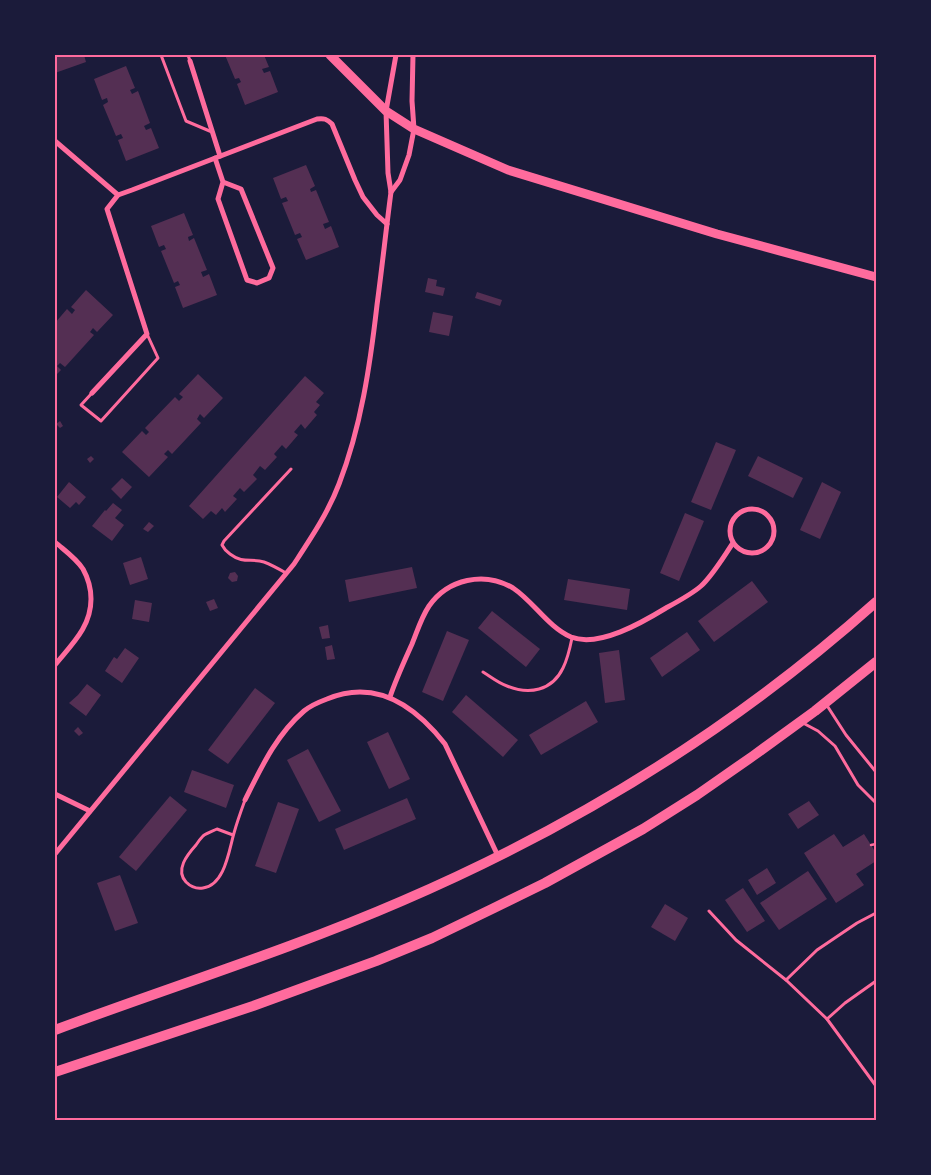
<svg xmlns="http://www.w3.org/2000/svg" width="931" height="1175" viewBox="0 0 931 1175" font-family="Roboto,sans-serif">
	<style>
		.building { fill: #542f53 }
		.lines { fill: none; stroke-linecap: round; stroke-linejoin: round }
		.path { stroke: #ff6b9d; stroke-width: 2.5 }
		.service { stroke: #ff6b9d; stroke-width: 3 }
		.minor { stroke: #ff6b9d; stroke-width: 5 }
		.tertiary { stroke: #ff6b9d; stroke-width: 9 }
		.primary { stroke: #ff6b9d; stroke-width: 10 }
		.neatline { fill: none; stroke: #ff6b9d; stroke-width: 2 }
	</style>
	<rect width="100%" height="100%" fill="#1b1b3a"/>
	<g class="building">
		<polygon points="55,55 84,55 86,62 55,73"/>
		<polygon points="225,55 264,55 269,67 262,69 264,73 270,71 278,92 245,105 237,84 241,82 239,78 235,79"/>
		<polygon points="126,66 135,88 130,90 132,94 138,91 150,123 144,126 146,130 151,128 159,148 126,161 118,140 123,138 121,134 116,136 103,105 108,102 107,98 102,100 94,79"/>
		<polygon points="306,165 315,186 310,189 311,192 316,190 329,222 323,224 325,229 331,226 339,247 306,260 297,239 302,237 300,233 295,235 282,203 288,201 286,197 281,199 273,178"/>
		<polygon points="184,213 193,235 188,237 189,241 194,238 207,270 201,272 203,277 209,274 217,295 183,308 175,287 180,285 178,281 174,283 161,251 166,249 164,245 159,247 151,226"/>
		<polygon points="428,278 437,280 436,286 445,288 443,296 425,292"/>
		<polygon points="86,290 113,315 97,332 93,328 90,332 94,335 65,367 60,363 57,366 61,370 55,376 55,323 67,309 72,314 75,310 71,307"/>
		<polygon points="477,292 502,300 500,306 475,298"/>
		<polygon points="433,312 453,316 449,336 429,332"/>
		<polygon points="198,374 223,398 204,418 200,414 197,419 201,423 172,454 168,450 164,454 168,457 149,477 122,452 142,431 146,435 149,432 145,428 175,397 179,401 183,397 179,394"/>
		<polygon points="305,376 324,393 316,402 320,405 314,412 317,415 305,429 301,424 294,432 298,435 286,449 282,445 274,454 277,457 265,470 260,466 253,475 257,479 244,492 240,488 233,496 237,499 225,512 222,508 216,515 211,511 203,519 189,506"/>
		<polygon points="60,421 63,426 60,428 56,424"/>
		<polygon points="716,442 736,450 711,510 691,502"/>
		<polygon points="91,456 94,459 90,463 87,459"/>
		<polygon points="758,456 803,478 793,498 748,476"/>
		<polygon points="122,478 132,487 121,499 111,489"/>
		<polygon points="69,482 86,497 79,505 76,502 70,508 57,497"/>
		<polygon points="822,482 841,492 820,539 800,530"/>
		<polygon points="113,503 122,510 115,518 124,525 112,541 92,526 105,510 106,511"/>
		<polygon points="685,513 704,521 679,581 660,573"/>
		<polygon points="149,522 154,526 148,532 143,529"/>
		<polygon points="141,557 148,579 130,585 123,563"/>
		<polygon points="412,567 417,588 349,602 345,580"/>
		<polygon points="235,572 238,576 237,581 232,582 228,578 230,573"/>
		<polygon points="568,579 630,589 627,610 564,600"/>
		<polygon points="752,581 768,602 714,642 698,621"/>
		<polygon points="214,599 218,608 210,611 206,602"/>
		<polygon points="135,600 152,603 149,622 132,619"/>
		<polygon points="492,611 540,649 526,667 478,628"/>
		<polygon points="328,625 330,638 322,639 319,627"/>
		<polygon points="447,631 469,640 443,701 422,692"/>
		<polygon points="687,632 700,650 662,677 650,658"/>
		<polygon points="332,645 335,659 327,660 325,647"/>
		<polygon points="125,648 139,658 122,683 105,671 114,657 117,659"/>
		<polygon points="619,650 625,700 605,703 599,653"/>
		<polygon points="87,684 101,695 86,716 69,703 78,695"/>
		<polygon points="255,688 275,703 228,764 208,750"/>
		<polygon points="466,695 518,740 503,757 452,712"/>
		<polygon points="586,701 598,722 541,755 529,735"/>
		<polygon points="78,727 83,733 79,736 74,731"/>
		<polygon points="388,732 410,779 389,789 367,742"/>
		<polygon points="308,749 341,811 319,822 287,760"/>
		<polygon points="192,770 234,785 226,808 184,792"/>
		<polygon points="170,796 187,810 136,871 119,857"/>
		<polygon points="407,798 416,819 344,850 335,829"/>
		<polygon points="809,801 819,815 798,829 788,814"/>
		<polygon points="278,802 299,809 276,873 255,866"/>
		<polygon points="834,834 843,847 864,834 876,853 876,861 856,874 864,885 836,903 804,853"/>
		<polygon points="767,868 776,883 757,895 748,880"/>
		<polygon points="808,871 827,899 779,930 760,903"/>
		<polygon points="120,875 138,923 115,931 97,883"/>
		<polygon points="743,888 765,921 747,932 725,900"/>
		<polygon points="665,904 688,918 675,941 651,927"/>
	</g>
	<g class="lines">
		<polyline class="path" points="871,845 876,844"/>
		<g class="service">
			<polyline points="161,55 186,121 212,132"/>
			<polyline points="188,55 190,61"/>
			<polyline points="92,393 81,405 101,421 158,358 147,334"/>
			<path d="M286,573c-7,-4 -14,-8 -22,-11 -13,-4 -21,2 -34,-8 -4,-3 -6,-5 -8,-9l2,-4 67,-72"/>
			<path d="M483,672c8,5 15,11 24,14 22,9 45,5 56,-18 5,-10 7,-20 9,-30"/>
			<polyline points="826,704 846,735 876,772"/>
			<polyline points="803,723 818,731 835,746 858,785 876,803"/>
			<path d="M233,835l-16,-6c-4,2 -10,4 -14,7 -2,2 -5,6 -7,9 -9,10 -21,25 -10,37 5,5 11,7 17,6 22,-3 26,-38 31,-55 3,-11 7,-22 11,-33"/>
			<polyline points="709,911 736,940 786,980 827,1019 876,1086"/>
			<polyline points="786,980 817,950 857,923 876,913"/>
			<polyline points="827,1019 845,1003 876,981"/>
		</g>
		<g class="minor">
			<polyline points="190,61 220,156"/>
			<path d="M55,141l63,54 14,-5 185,-71c7,-1 10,0 15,5l23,56 8,17 14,18 10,9"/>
			<polyline points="215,158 223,182 218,199 247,280 257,283 269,278 273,268 241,189 223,182"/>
			<polyline points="391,192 400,180 409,155 414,129 412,101 413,55"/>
			<polyline points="92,393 147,334 107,209 118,195"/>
			<circle cx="752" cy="531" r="22"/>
			<path d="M55,542c9,8 21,16 28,27 5,9 8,19 8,30 0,28 -19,45 -36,66"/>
			<path d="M390,697c6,-18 14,-35 22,-53 5,-12 9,-26 17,-38 19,-27 55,-35 84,-18 21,14 35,39 58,49 28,11 72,-15 95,-29 11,-6 26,-14 35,-22 12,-11 23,-30 32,-43"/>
			<polyline points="55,794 90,811"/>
			<path d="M245,800c16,-32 31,-65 59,-89 6,-5 15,-9 23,-12 50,-21 89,8 118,45l53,112"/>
			<path d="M55,854l239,-290c17,-26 34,-51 45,-80 22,-57 31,-118 38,-179 5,-37 9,-75 14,-113l-3,-19 -2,-62 10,-56"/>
		</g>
		<polyline class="tertiary" points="330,55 386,111 414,129 508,170 717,234 876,277"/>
		<g class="primary">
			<path d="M55,1030c115,-43 234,-80 347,-129 172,-74 334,-174 474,-299"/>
			<polyline points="55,1072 253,1006 376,961 432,938 494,908 545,883 643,829 697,795 753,756 815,711 876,662"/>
		</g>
	</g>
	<rect width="931" height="1175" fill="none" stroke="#1b1b3a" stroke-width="112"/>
	<rect x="56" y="56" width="819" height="1063" class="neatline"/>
</svg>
